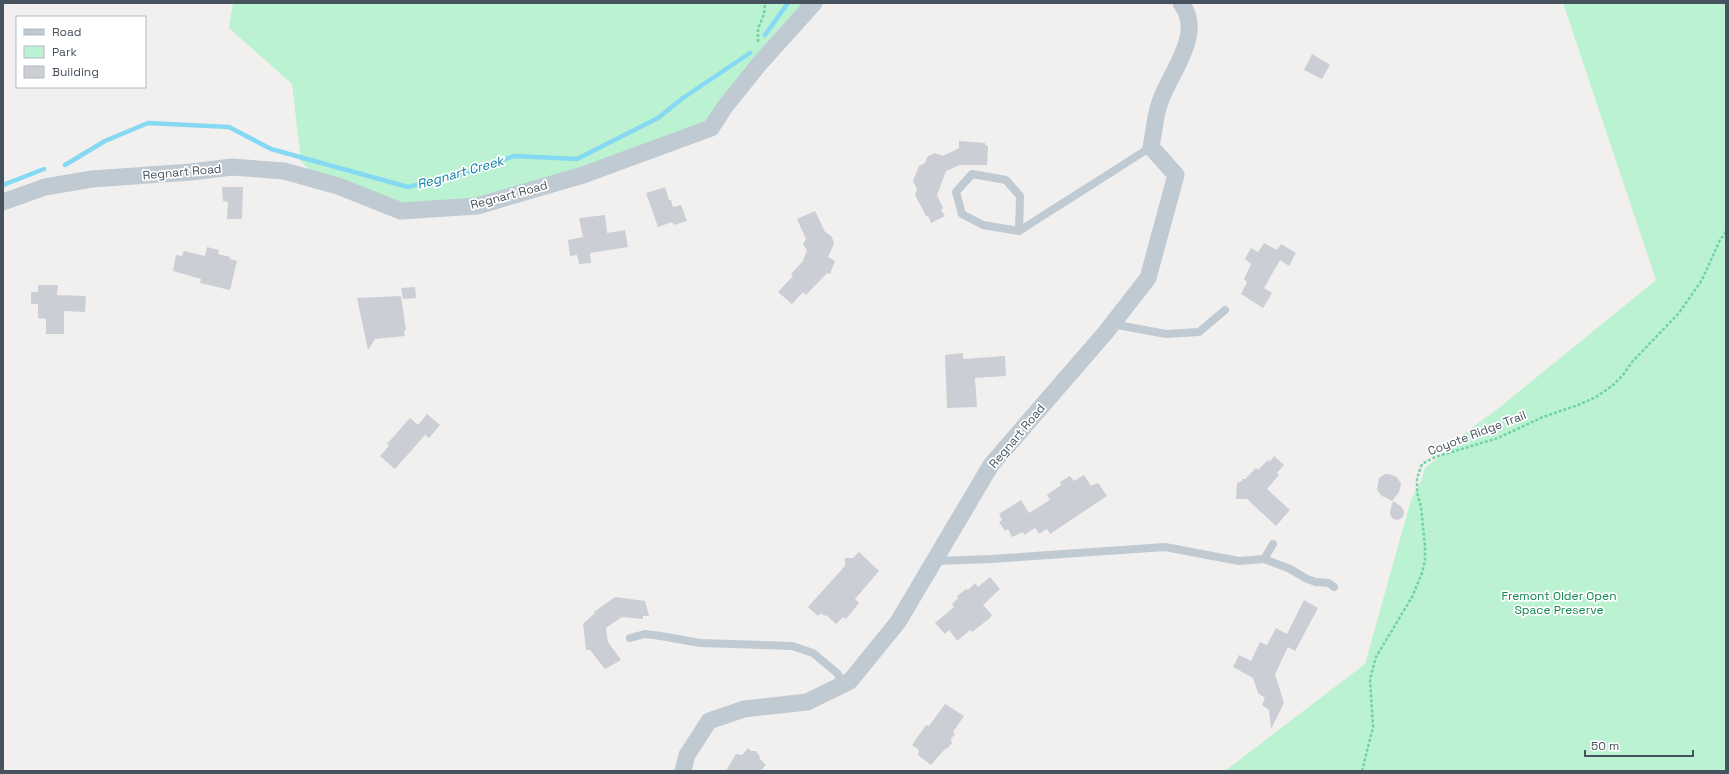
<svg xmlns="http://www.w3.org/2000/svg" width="1729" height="774" viewBox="0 0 1729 774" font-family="'Space Grotesk',sans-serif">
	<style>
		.green { fill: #bbf2d2 }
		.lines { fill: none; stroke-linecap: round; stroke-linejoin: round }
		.stream { stroke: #85d9f2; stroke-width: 4.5 }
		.building { fill: #cbced4 }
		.path { stroke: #71d3a5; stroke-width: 2.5; stroke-dasharray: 3 2; stroke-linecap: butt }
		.lane { stroke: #bfcad2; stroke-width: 8 }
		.street { stroke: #bfcad2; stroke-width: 17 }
		.labels { text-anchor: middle; stroke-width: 3.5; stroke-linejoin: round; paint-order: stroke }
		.street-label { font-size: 12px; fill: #46525e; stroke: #fff }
		.park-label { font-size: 12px; fill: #11864e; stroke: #fff }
		.water-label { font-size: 13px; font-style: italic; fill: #047fa5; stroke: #fff }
	</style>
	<rect width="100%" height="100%" fill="#f2efef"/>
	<g class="green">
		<polygon points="233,3 819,3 698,140 589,180 400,215 333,189 301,162 292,84 229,28"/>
		<polygon points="1563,3 1726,3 1726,771 1225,771 1365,664 1411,500 1421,481 1425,468 1458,441 1457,439 1500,407 1656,280"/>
	</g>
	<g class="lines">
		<g class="stream">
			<polyline points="765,35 788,3"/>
			<polyline points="65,165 105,141 148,123 229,127 271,149 408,187 453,177 514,156 577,159 658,118 683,98 750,53"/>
			<polyline points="3,185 44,169"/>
		</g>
	</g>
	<g class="building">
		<polygon points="1312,54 1330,65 1322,79 1304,70"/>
		<polygon points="959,141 985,143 985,145 988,146 987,165 960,165 946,171 937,195 943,208 941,210 945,216 931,223 928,216 926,216 915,195 917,189 913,181 919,166 925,163 927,157 935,153 943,156 959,148"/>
		<polygon points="222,187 243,187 242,219 227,219 228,202 223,201"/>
		<polygon points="665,187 669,200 671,200 673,207 681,205 687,221 674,225 672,222 658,227 646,193"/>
		<polygon points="815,211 825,232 831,236 833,240 834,244 828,257 835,261 830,274 827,273 806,295 803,292 792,304 778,292 793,276 791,274 803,261 807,250 803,244 806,239 797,219"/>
		<polygon points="605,215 607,233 625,230 628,247 590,253 591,263 579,264 577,255 570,256 568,240 583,237 579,218"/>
		<polygon points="1264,243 1277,250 1281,244 1296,253 1289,266 1280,260 1264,288 1272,293 1263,308 1241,294 1247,282 1244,279 1251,264 1245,259 1251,248 1258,252"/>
		<polygon points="207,247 219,250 218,254 230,257 230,259 237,261 230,290 200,283 201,279 173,271 176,255 182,256 184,251 205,256"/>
		<polygon points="38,285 58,285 57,295 86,296 85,312 64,311 64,334 46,334 46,319 38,318 38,304 31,304 31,292 38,292"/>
		<polygon points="415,287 416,298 403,299 401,288"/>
		<polygon points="401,296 406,330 404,331 405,336 375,339 368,350 357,298"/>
		<polygon points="963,353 963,359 1005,356 1006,376 975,378 977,407 947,408 945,355"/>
		<polygon points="427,414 440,425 429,438 425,435 395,469 380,456 389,446 387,444 410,418 418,425"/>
		<polygon points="1274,456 1284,465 1277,473 1279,475 1267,489 1290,510 1276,526 1247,499 1236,499 1237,483 1242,481 1242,479 1245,479 1256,468 1258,470 1268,460 1270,462"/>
		<polygon points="1385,474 1389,474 1397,477 1401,484 1399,492 1392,501 1382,496 1377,490 1379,478"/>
		<polygon points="1084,475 1091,486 1098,483 1107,496 1050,534 1047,529 1039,534 1035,528 1024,535 1023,532 1012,537 1008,529 1005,531 999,522 1002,520 999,514 1021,500 1029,513 1050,500 1047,495 1061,485 1060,482 1070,476 1074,481"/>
		<polygon points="1393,501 1402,507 1404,512 1403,517 1398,520 1393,519 1390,515 1390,511"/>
		<polygon points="859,552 879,571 855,599 859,603 846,619 843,617 836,624 826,615 824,616 821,613 818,616 808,607 845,566 845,558 853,558"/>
		<polygon points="990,577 1000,589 983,605 992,615 990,618 972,632 970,630 957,641 949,630 945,634 935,623 954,607 952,604 958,598 957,596 966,589 968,590 975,583 978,587"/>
		<polygon points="615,597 645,601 649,616 643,616 643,619 622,617 606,628 608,642 621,660 605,669 590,650 586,650 583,624 595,613 594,612"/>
		<polygon points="1304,600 1318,608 1295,651 1288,647 1275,674 1284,703 1271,729 1269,710 1262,705 1265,698 1258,693 1253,678 1233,667 1239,655 1251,661 1260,642 1267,645 1276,628 1287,634"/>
		<polygon points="945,704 964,716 953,732 955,734 951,739 952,743 948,748 945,749 931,765 918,755 919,750 912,745 926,725 929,726"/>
		<polygon points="748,748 751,751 756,751 759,755 760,759 766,765 760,771 726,771 736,754 742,755"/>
	</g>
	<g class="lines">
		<g class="path">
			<polyline points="758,42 758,29 764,14 765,3"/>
			<polyline points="1362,771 1373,727 1370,679 1376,657 1412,597 1422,573 1425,561 1425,546 1421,507 1417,492 1417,478 1422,464 1435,457 1498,438 1543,417 1578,405 1596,397 1612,386 1623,375 1632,362 1679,313 1702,280 1720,240 1726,232"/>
		</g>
		<g class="lane">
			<polyline points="1019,231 1020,196 1006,180 972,174 956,192 962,214 983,225 1019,231 1151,147"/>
			<polyline points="1112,324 1166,334 1199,332 1225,310"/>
			<polyline points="1264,559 1290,569 1307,579 1316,582 1329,583 1334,587"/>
			<polyline points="935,561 991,559 1165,547 1239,561 1264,559 1273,544"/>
			<polyline points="630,638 645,634 661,636 700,643 792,646 813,653 837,673 844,684"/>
		</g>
		<g class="street">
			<polyline points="3,202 45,187 92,179 191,172 232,167 284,171 338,186 401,211 477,206 583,175 711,128 724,108 760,63 814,3"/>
			<path d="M683,771l4,-16 22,-34 35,-12 63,-7 43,-21 48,-59 93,-157 115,-133 42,-54 28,-103 -25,-28c3,-14 4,-32 9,-45 10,-30 45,-68 21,-99"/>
		</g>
	</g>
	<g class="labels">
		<g class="street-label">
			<text transform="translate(182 172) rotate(-5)" y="4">Regnart Road</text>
			<text transform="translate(509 195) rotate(-15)" y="4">Regnart Road</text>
			<text transform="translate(1477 433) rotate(-21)" y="4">Coyote Ridge Trail</text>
			<text transform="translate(1017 436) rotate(-50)" y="4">Regnart Road</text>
		</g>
		<g class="park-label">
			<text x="1559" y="600">Fremont Older Open<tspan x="1559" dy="14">Space Preserve</tspan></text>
		</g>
		<g class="water-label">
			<text transform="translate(460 172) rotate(-16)" y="5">Regnart Creek</text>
		</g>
	</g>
	<rect width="1729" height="774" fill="none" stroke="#46525e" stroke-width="8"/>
	<rect x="16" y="16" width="130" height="72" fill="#ffffff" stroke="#b5babf"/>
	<rect x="24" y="29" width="20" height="6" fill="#bfcad2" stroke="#b5babf"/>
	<text x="52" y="36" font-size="12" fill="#46525e">Road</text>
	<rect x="24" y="46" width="20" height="12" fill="#bbf2d2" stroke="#b5babf"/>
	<text x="52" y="56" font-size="12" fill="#46525e">Park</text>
	<rect x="24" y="66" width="20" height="12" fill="#cbced4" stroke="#b5babf"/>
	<text x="52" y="76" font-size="12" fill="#46525e">Building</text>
	<path d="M1585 750v6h108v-6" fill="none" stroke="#46525e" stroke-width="2"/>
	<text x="1591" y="750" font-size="12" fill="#46525e" stroke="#ffffff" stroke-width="3" paint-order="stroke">50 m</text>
</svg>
